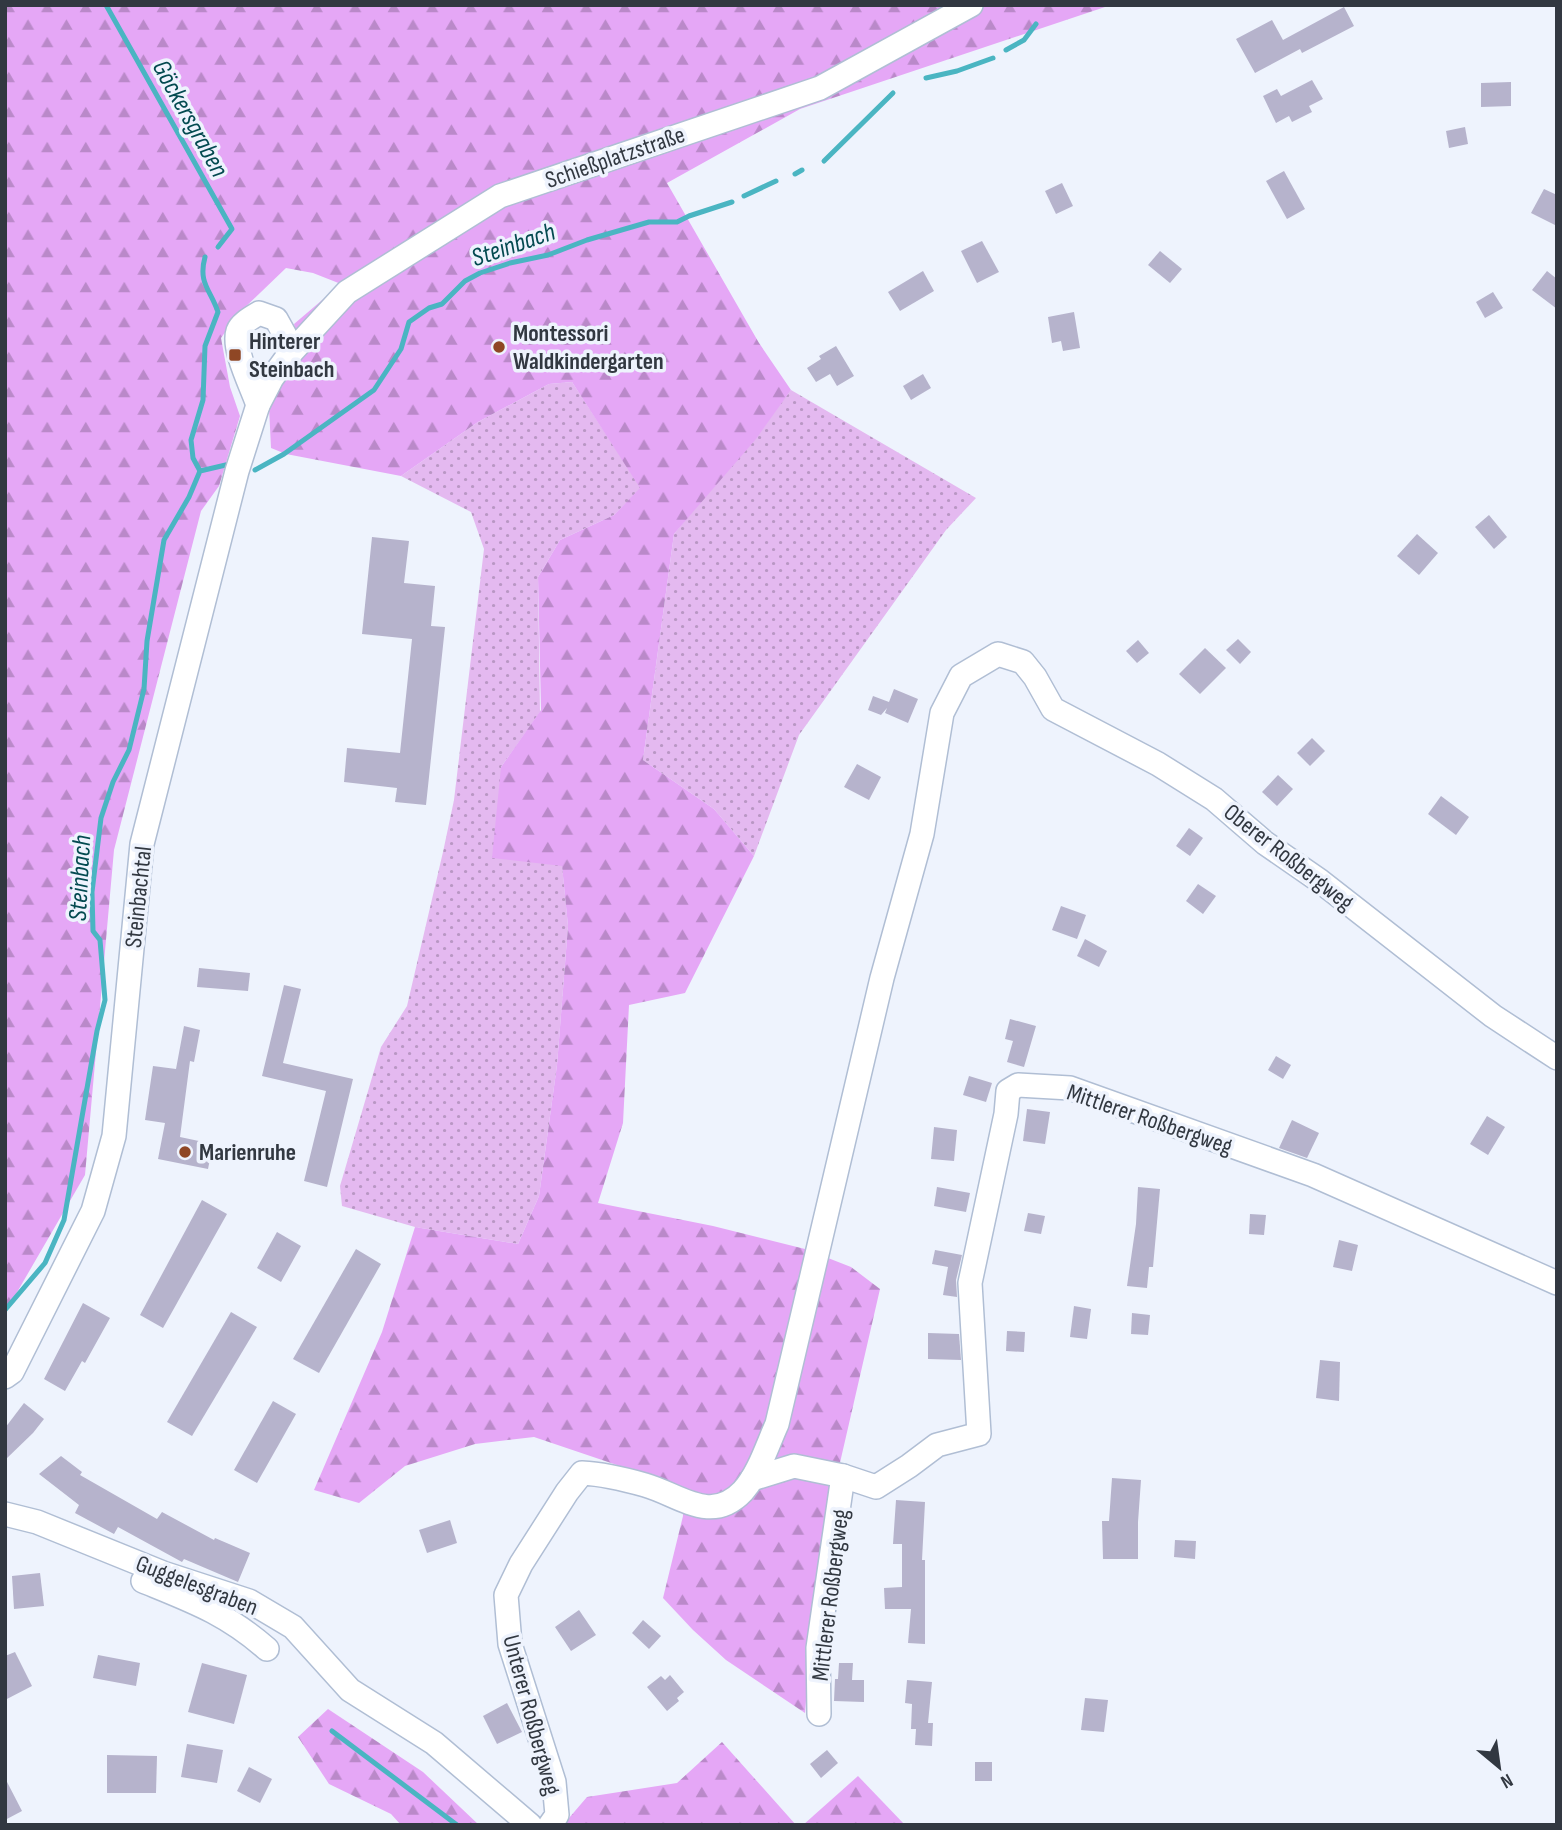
<svg xmlns="http://www.w3.org/2000/svg" width="1562" height="1830" viewBox="0 0 1562 1830" font-family="'Sofia Sans Condensed',sans-serif">
	<style>
		.grass { fill: url(#grass-dots) }
		.forest { fill: url(#forest-firs) }
		.lines { fill: none; stroke-linecap: round; stroke-linejoin: round }
		.stream { stroke: #4ab5c2; stroke-width: 5 }
		.building { fill: #b6b3cc }
		.minor-casing { stroke: #b0bed4; stroke-width: 26 }
		.minor { stroke: #fff; stroke-width: 23 }
		.poi-dot { fill: #8f4725; stroke: #eef3fd; stroke-width: 2.5 }
		.labels { text-anchor: middle; stroke-width: 7; stroke-linejoin: round; paint-order: stroke }
		.street-label { font-size: 24px; fill: #323841; stroke: #eef3fd }
		.poi-label { font-size: 24px; font-weight: bold; fill: #323841; stroke: #eef3fd; text-anchor: start }
		.water-label { font-size: 26px; font-style: italic; fill: #034a50; stroke: #eef3fd }
	</style>
	<defs>
		<pattern id="grass-dots" width="8" height="8" patternUnits="userSpaceOnUse" patternTransform="scale(1.75)"><rect width="8" height="8" fill="#e4b9f0"/><path d="M2 2h.1M6 6h.1" fill="none" stroke="#b997c4" stroke-width="1.8" stroke-linecap="round"/></pattern>
		<pattern id="forest-firs" width="22" height="20" patternUnits="userSpaceOnUse" patternTransform="scale(1.75)"><rect width="22" height="20" fill="#e5a7f6"/><path d="M5 1l3.5 6h-7zM16 11l3.5 6h-7z" fill="#ba89c9"/></pattern>
	</defs>
	<rect width="100%" height="100%" fill="#eef3fd"/>
	<g class="grass">
		<polygon points="572,382 641,488 614,515 560,540 538,577 540,712 501,767 502,778 562,865 568,926 557,1065 539,1196 518,1244 415,1227 342,1206 340,1186 381,1047 407,1006 443,852 454,800 484,549 471,512 401,476 478,422 549,384"/>
		<polygon points="791,390 976,498 946,530 799,735 754,856 714,809 643,760 674,534"/>
	</g>
	<g class="forest">
		<polygon points="5,5 1111,5 800,109 667,183 759,343 791,390 756,439 674,534 643,760 714,809 754,856 685,993 629,1005 623,1123 598,1203 713,1226 805,1249 851,1267 880,1289 833,1493 814,1602 805,1713 726,1660 693,1630 663,1598 683,1516 682,1487 534,1437 475,1444 405,1466 359,1503 314,1490 382,1332 415,1227 518,1244 539,1196 557,1065 568,926 562,866 492,858 501,767 541,710 538,577 560,540 614,515 640,488 572,382 549,384 478,422 401,476 286,454 271,448 269,407 300,351 294,324 341,284 313,273 286,268 237,315 221,338 230,387 240,416 219,486 201,511 114,850 85,1175 5,1313"/>
		<polygon points="328,1709 423,1772 479,1825 401,1825 391,1814 329,1784 298,1737"/>
		<polygon points="722,1742 796,1825 563,1825 587,1797 677,1783"/>
		<polygon points="858,1776 905,1825 803,1825"/>
	</g>
	<g class="lines">
		<g class="stream">
			<polyline points="106,5 232,229 218,247"/>
			<polyline points="1006,50 1024,40 1036,24"/>
			<polyline points="926,78 957,71 993,58"/>
			<polyline points="824,161 893,93"/>
			<polyline points="795,174 802,170"/>
			<polyline points="744,196 776,181"/>
			<polyline points="255,470 284,454 374,390 401,349 409,322 429,308 442,304 465,281 480,273 510,263 548,255 587,240 649,222 677,222 689,216 732,202"/>
			<path d="M200,471l-7,-13 -2,-18 12,-40 2,-54 13,-34c-8,-23 -20,-29 -13,-55"/>
			<polyline points="5,1310 45,1263 64,1220 97,1031 105,1000 100,940 93,931 92,892 101,818 113,782 129,750 144,689 147,641 164,540 189,497 200,471 230,464"/>
			<polyline points="332,1731 457,1825"/>
		</g>
	</g>
	<g class="building">
		<polygon points="1344,7 1354,26 1302,53 1300,49 1255,73 1236,39 1272,20 1283,40"/>
		<polygon points="1312,80 1323,99 1309,106 1312,112 1292,122 1289,116 1276,123 1263,96 1277,89 1281,96"/>
		<polygon points="1511,82 1511,106 1481,107 1481,83"/>
		<polygon points="1465,127 1468,144 1449,148 1446,131"/>
		<polygon points="1284,171 1305,209 1287,219 1266,181"/>
		<polygon points="1062,183 1073,206 1056,214 1045,191"/>
		<polygon points="1544,189 1557,195 1557,226 1531,213"/>
		<polygon points="982,241 999,272 977,283 961,251"/>
		<polygon points="1160,251 1182,269 1170,283 1148,265"/>
		<polygon points="923,271 934,291 900,311 888,292"/>
		<polygon points="1547,271 1557,279 1557,309 1532,290"/>
		<polygon points="1493,292 1503,308 1485,318 1476,302"/>
		<polygon points="1074,312 1080,348 1063,351 1061,341 1052,343 1048,317"/>
		<polygon points="836,346 854,376 837,386 830,374 816,382 807,368 821,359 819,356"/>
		<polygon points="923,374 931,388 911,400 903,386"/>
		<polygon points="1489,515 1507,537 1494,549 1475,527"/>
		<polygon points="1417,534 1438,553 1419,575 1397,556"/>
		<polygon points="372,537 409,541 404,583 435,586 431,626 445,627 426,805 395,802 397,788 344,782 347,748 400,753 412,639 362,634"/>
		<polygon points="1238,639 1251,652 1240,664 1226,650"/>
		<polygon points="1138,640 1149,653 1137,663 1126,651"/>
		<polygon points="1205,648 1226,668 1200,694 1179,674"/>
		<polygon points="894,689 918,699 908,723 885,713 887,708 881,715 868,710 873,696 889,702"/>
		<polygon points="1312,738 1325,751 1310,766 1297,753"/>
		<polygon points="857,764 881,777 869,800 844,787"/>
		<polygon points="1278,775 1293,789 1277,806 1262,792"/>
		<polygon points="1441,796 1469,817 1456,835 1428,814"/>
		<polygon points="1189,828 1203,838 1190,856 1176,846"/>
		<polygon points="1198,884 1216,896 1203,914 1186,901"/>
		<polygon points="1061,906 1086,915 1077,939 1052,930"/>
		<polygon points="1085,939 1107,951 1099,967 1077,956"/>
		<polygon points="199,968 250,973 248,991 197,987"/>
		<polygon points="284,985 301,989 283,1063 353,1079 327,1187 304,1181 326,1091 262,1076"/>
		<polygon points="1010,1019 1036,1026 1024,1067 1007,1062 1013,1041 1005,1039"/>
		<polygon points="184,1026 200,1030 194,1062 190,1061 180,1137 213,1144 208,1169 158,1159 165,1123 145,1120 153,1066 176,1069"/>
		<polygon points="1276,1056 1291,1065 1283,1079 1268,1070"/>
		<polygon points="969,1076 992,1083 986,1102 963,1095"/>
		<polygon points="1027,1109 1050,1112 1045,1144 1023,1141"/>
		<polygon points="1487,1116 1505,1127 1488,1155 1470,1144"/>
		<polygon points="1292,1120 1319,1133 1307,1158 1279,1148"/>
		<polygon points="934,1127 957,1130 954,1161 931,1159"/>
		<polygon points="937,1187 970,1193 966,1212 934,1206"/>
		<polygon points="1138,1187 1160,1189 1153,1267 1149,1267 1147,1288 1127,1286 1136,1224"/>
		<polygon points="202,1200 227,1214 163,1328 140,1315"/>
		<polygon points="1028,1213 1045,1216 1041,1234 1024,1231"/>
		<polygon points="1250,1214 1266,1215 1264,1235 1249,1234"/>
		<polygon points="277,1232 301,1246 281,1282 257,1268"/>
		<polygon points="1339,1240 1358,1245 1352,1271 1333,1267"/>
		<polygon points="356,1249 381,1264 319,1373 293,1359"/>
		<polygon points="935,1250 962,1255 956,1280 957,1297 943,1295 948,1267 932,1264"/>
		<polygon points="83,1303 110,1318 85,1363 82,1361 65,1391 44,1379"/>
		<polygon points="1074,1306 1091,1309 1087,1339 1070,1337"/>
		<polygon points="231,1312 257,1327 192,1436 167,1422"/>
		<polygon points="1132,1313 1150,1315 1148,1335 1131,1334"/>
		<polygon points="1007,1331 1025,1332 1024,1352 1006,1351"/>
		<polygon points="928,1333 959,1334 961,1360 928,1359"/>
		<polygon points="1320,1360 1340,1362 1339,1401 1316,1398"/>
		<polygon points="273,1401 296,1414 257,1483 234,1470"/>
		<polygon points="24,1403 44,1419 33,1433 5,1460 5,1428"/>
		<polygon points="61,1456 82,1472 80,1475 157,1519 162,1512 214,1540 215,1538 250,1553 238,1582 184,1559 182,1562 118,1527 114,1534 75,1513 79,1505 39,1474"/>
		<polygon points="1112,1478 1141,1480 1138,1522 1138,1559 1103,1559 1102,1521 1109,1521"/>
		<polygon points="896,1500 925,1502 922,1560 925,1560 925,1644 908,1643 911,1609 885,1609 884,1588 902,1587 902,1544 893,1544"/>
		<polygon points="450,1520 457,1543 427,1553 419,1530"/>
		<polygon points="1175,1540 1196,1541 1195,1559 1174,1557"/>
		<polygon points="40,1573 44,1606 14,1609 12,1576"/>
		<polygon points="579,1610 596,1635 571,1651 555,1627"/>
		<polygon points="643,1620 661,1636 649,1649 632,1633"/>
		<polygon points="15,1652 32,1686 5,1700 5,1656"/>
		<polygon points="98,1655 140,1663 136,1686 93,1678"/>
		<polygon points="202,1663 247,1675 234,1724 188,1712"/>
		<polygon points="839,1663 853,1663 852,1680 864,1680 864,1702 834,1701 835,1679 838,1679"/>
		<polygon points="670,1675 684,1692 677,1698 679,1701 667,1711 647,1687 661,1676 665,1680"/>
		<polygon points="907,1680 932,1682 928,1723 933,1723 932,1746 915,1745 916,1729 911,1729 912,1704 905,1703"/>
		<polygon points="1085,1698 1108,1700 1104,1732 1081,1730"/>
		<polygon points="507,1703 522,1732 497,1744 483,1716"/>
		<polygon points="187,1744 223,1750 217,1783 181,1777"/>
		<polygon points="827,1750 838,1763 821,1778 810,1764"/>
		<polygon points="107,1755 157,1756 156,1793 107,1793"/>
		<rect x="975" y="1762" width="17" height="19"/>
		<polygon points="249,1767 272,1779 260,1803 237,1791"/>
		<polygon points="5,1778 22,1811 5,1820"/>
	</g>
	<g class="lines">
		<defs>
			<g id="minor">
				<path d="M258,405c-6,-18 -26,-56 -20,-74 3,-8 15,-14 21,-18l17,6 10,18 2,19"/>
				<polyline points="5,1377 12,1372 93,1211 114,1136 142,844 237,471 258,405 272,378 288,356 347,292 500,196 820,88 971,5"/>
				<polyline points="752,1479 794,1466 843,1476 876,1487 909,1466 937,1445 979,1434 970,1283 1006,1114 1008,1091 1018,1085 1070,1088 1313,1175 1557,1283"/>
				<polyline points="5,1514 37,1522 163,1573 249,1601 293,1627 350,1690 434,1743 530,1825"/>
				<path d="M143,1581c49,20 83,32 124,68"/>
				<polyline points="819,1714 818,1648 843,1476"/>
				<path d="M550,1825l7,-10 -3,-33 -44,-138 -4,-49 15,-31 46,-72 15,-19c22,1 42,6 63,12 35,10 66,40 98,6 16,-18 24,-45 34,-67l105,-446 40,-144 20,-121 19,-37 37,-22 25,8 12,15 18,32 105,55 56,35 51,44 55,38 173,135 64,42"/>
			</g>
		</defs>
		<use href="#minor" class="minor-casing"/>
		<use href="#minor" class="minor"/>
	</g>
	<g class="poi-dot">
		<circle cx="499" cy="347" r="7"/>
		<rect x="228" y="348" width="14" height="14" rx="3.5"/>
		<circle cx="185" cy="1152" r="7"/>
	</g>
	<g class="labels">
		<g class="street-label">
			<text transform="translate(615 157) rotate(-19)" y="8">Schießplatzstraße</text>
			<text transform="translate(1289 857) rotate(38)" y="8">Oberer Roßbergweg</text>
			<text transform="translate(138 897) rotate(-84)" y="8">Steinbachtal</text>
			<text transform="translate(1150 1119) rotate(19)" y="8">Mittlerer Roßbergweg</text>
			<text transform="translate(197 1585) rotate(21)" y="8">Guggelesgraben</text>
			<text transform="translate(830 1595) rotate(-83)" y="8">Mittlerer Roßbergweg</text>
			<text transform="translate(532 1715) rotate(75)" y="8">Unterer Roßbergweg</text>
		</g>
		<g class="poi-label">
			<text x="513" y="341">Montessori<tspan x="513" dy="28">Waldkindergarten</tspan></text>
			<text x="249" y="349">Hinterer<tspan x="249" dy="28">Steinbach</tspan></text>
			<text x="199" y="1160">Marienruhe</text>
		</g>
		<g class="water-label">
			<text transform="translate(191 118) rotate(61)" y="9">Göckersgraben</text>
			<text transform="translate(513 244) rotate(-19)" y="9">Steinbach</text>
			<text transform="translate(79 878) rotate(-87)" y="9">Steinbach</text>
		</g>
	</g>
	<rect width="1562" height="1830" fill="none" stroke="#323841" stroke-width="14"/>
	<g transform="translate(1499 1767) rotate(151)" stroke="#eef3fd" stroke-width="5" paint-order="stroke">
	<path d="M0-5L12 26L0 18L-12 26Z" fill="#323841"/>
	<text y="-10" font-size="19" font-weight="bold" text-anchor="middle" fill="#323841">N</text>
	</g>
</svg>
